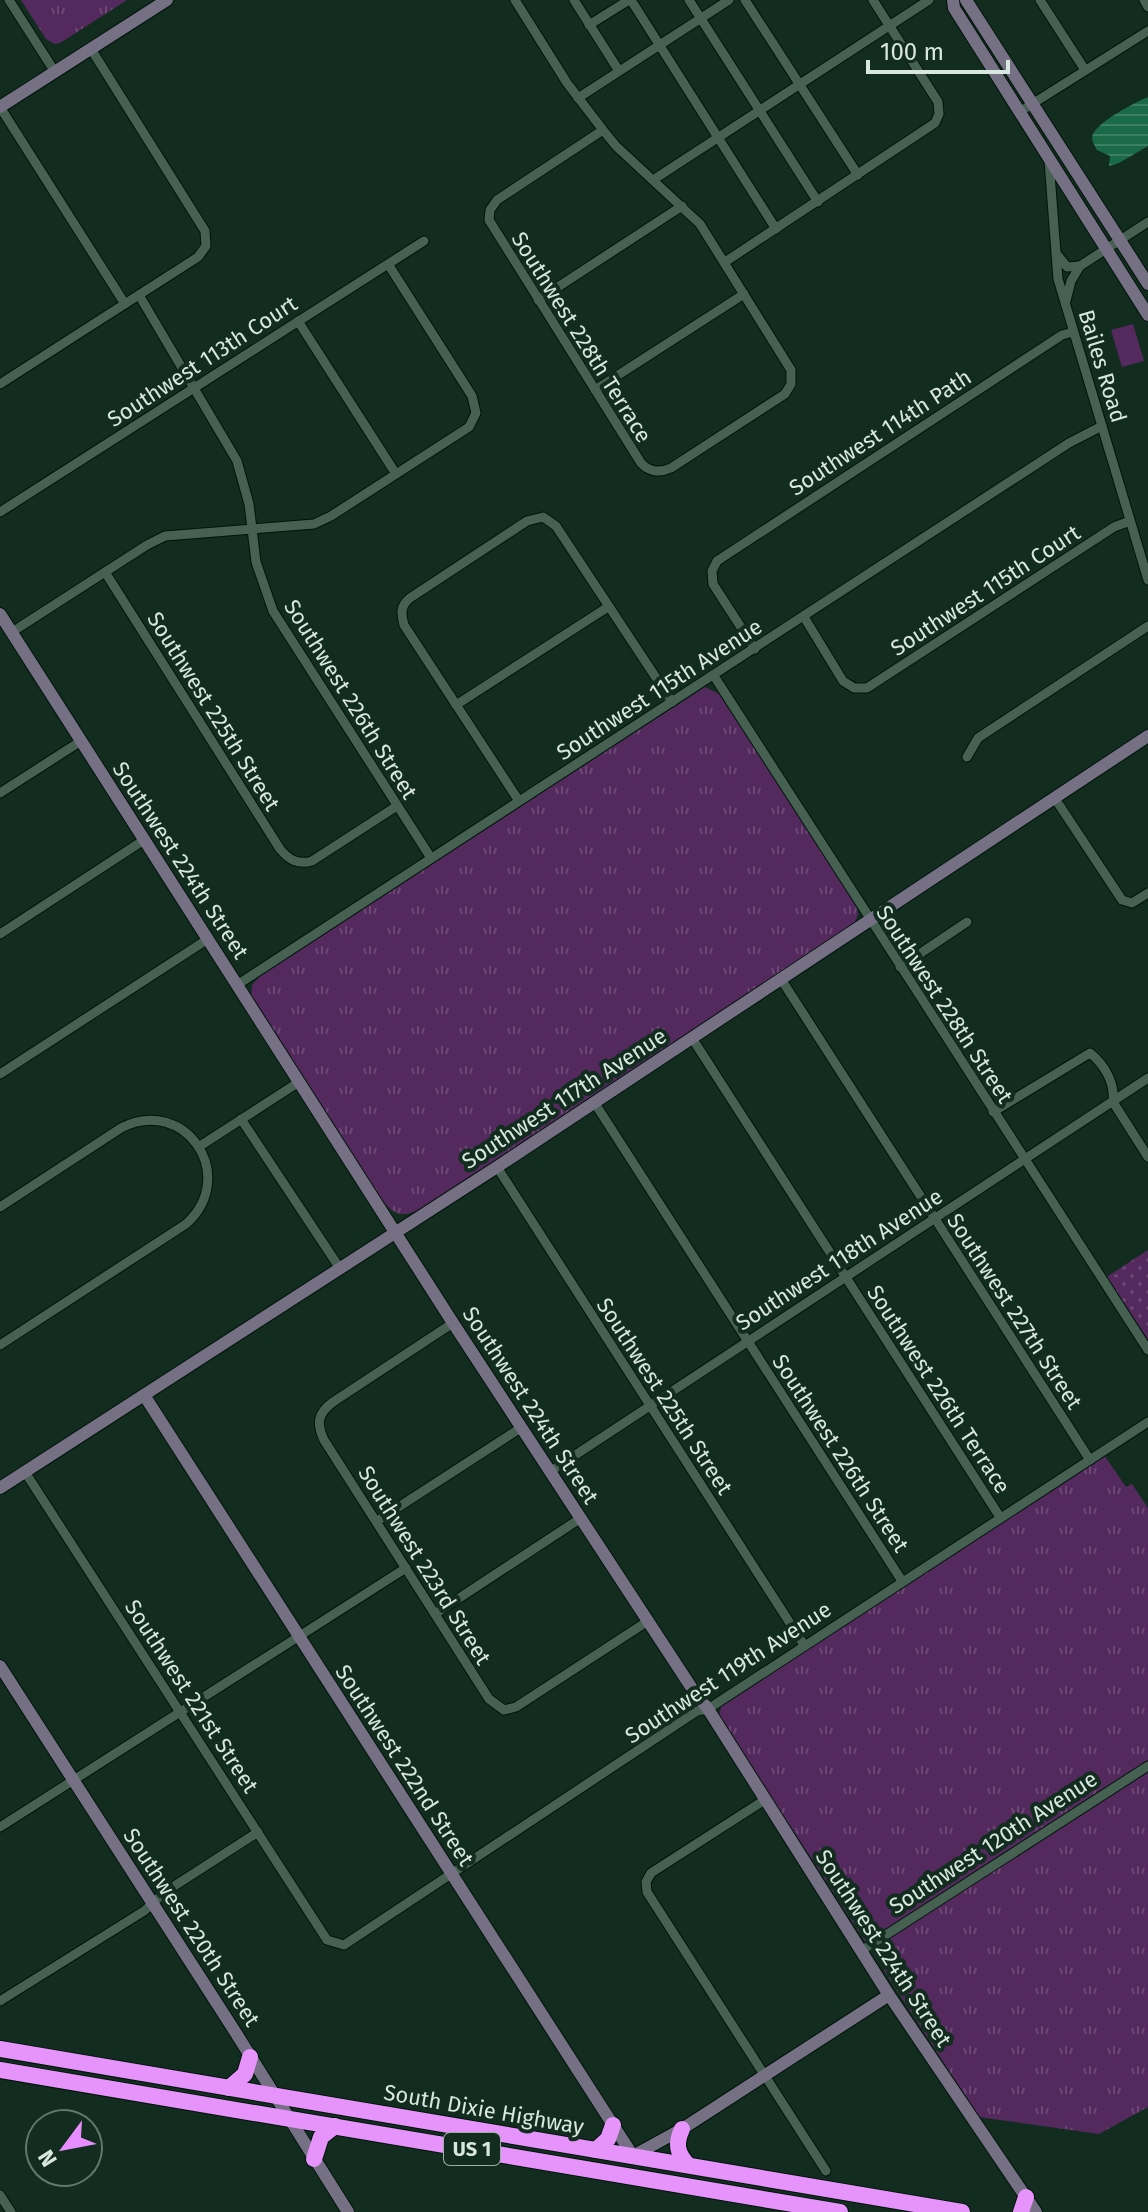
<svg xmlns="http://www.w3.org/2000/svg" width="1148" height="2212" viewBox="0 0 1148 2212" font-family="'Fira Sans',sans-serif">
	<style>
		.grass { fill: url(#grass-tufts) }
		.park { fill: url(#park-dots) }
		.garden { fill: #542a5e }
		.water { fill: url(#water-rules) }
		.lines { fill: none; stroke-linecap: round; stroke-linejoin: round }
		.street-casing { stroke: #001409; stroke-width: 11 }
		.secondary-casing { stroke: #001409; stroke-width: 14 }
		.highway-casing { stroke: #001409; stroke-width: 18 }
		.street { stroke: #466152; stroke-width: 9 }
		.secondary { stroke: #767085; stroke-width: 12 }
		.highway { stroke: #e694fb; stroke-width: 16 }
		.labels { text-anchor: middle; stroke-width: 8; stroke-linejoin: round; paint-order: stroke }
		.shield { fill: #122c1f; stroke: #9dafa5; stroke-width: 2 }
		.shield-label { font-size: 20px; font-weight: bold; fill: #d8e7df }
		.street-label { font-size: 22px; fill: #d8e7df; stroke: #122c1f }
	</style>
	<defs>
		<pattern id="grass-tufts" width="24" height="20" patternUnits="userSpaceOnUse" patternTransform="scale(2)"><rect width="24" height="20" fill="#542a5e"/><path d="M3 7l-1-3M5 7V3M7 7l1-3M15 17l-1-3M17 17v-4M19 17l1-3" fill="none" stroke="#6c4975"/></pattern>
		<pattern id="park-dots" width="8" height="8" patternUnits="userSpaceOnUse" patternTransform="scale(2)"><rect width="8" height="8" fill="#542a5e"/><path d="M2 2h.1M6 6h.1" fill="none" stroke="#6c4975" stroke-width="1.8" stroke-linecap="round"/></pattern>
		<pattern id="water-rules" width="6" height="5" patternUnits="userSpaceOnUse" patternTransform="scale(2)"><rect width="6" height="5" fill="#1a6947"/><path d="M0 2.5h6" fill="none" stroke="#3b7e61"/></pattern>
	</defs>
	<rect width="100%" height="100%" fill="#122c1f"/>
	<g class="grass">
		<polygon points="21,0 127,0 60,43 55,44 46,39"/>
		<path d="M705,687l14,7 137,211 2,9 -4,10 -388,258c-15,9 -55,40 -71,30 -11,-6 -18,-20 -25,-30l-119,-185 1,-12 9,-10z"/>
		<polygon points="1104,1455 1126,1487 1132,1484 1148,1508 1148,2107 1099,2134 979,2117 719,1716 722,1704"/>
	</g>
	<polygon class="park" points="1148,1250 1148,1345 1105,1278"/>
	<polygon class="garden" points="1133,324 1144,361 1122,367 1111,330"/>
	<path class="water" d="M1148,97v49l-29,17 -10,3 1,-10 -13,-6c-2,-4 -5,-8 -5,-12 0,-14 44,-36 56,-41z"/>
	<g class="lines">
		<defs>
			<g id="street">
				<polyline points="9,0 55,72"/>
				<path d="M515,0l52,83 36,47 13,16 84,78 91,146v14l-6,10 -114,74c-11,5 -22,4 -30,-5l-152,-243 1,-10 7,-10 106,-70"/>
				<polyline points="574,0 619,71"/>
				<polyline points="631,0 776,229"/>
				<polyline points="689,0 818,202"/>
				<polyline points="745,0 858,175"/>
				<polyline points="1040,0 1085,70"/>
				<polyline points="1144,0 1148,7"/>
				<polyline points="589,25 629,0"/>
				<polyline points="578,98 729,0"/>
				<polyline points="0,107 125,304"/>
				<polyline points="1021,111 1148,31"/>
				<polyline points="1049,161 1058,279 1148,580"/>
				<polyline points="653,180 929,0"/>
				<polyline points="1056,253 1067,267 1080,266"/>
				<polyline points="725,262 935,123 939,114 938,102 873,0"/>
				<polyline points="139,295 237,461 249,504 256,562 273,611 431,858"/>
				<polyline points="538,300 682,206"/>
				<polyline points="1066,301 1071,281 1080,266 1148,222"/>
				<polyline points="298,321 396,474"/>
				<polyline points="0,384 198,257 206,246 205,231 91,49"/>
				<polyline points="595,390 744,294"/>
				<polyline points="0,512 424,241"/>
				<path d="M105,572l175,277c9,11 18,16 32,12l85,-55"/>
				<polyline points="804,617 843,681 854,688 867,688 1114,527 1130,521"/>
				<polyline points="12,632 147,545 165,536 314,524 331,516 469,427 476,413 472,396 388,264"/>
				<polyline points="755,649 713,584 712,571 717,561 1062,335 1073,332"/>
				<polyline points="714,676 1148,1350"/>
				<polyline points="456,705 608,607"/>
				<polyline points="967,757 978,738 1148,626"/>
				<polyline points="0,793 81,741"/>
				<polyline points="1054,797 1122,900 1132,903 1148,893"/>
				<path d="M519,801l-115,-176c-3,-11 -4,-19 6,-27l117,-77 16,-4 13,9 116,176"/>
				<polyline points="0,934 144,840"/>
				<polyline points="900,967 967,922"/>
				<polyline points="781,979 1090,1460"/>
				<polyline points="237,985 1069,443 1102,426"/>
				<polyline points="692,1038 1000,1517"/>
				<polyline points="0,1074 208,939"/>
				<polyline points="594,1102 902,1581"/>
				<polyline points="1113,1102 1148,1157"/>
				<path d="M993,1112l97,-59c15,12 25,30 23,49"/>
				<polyline points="241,1119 339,1267"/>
				<polyline points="200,1146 299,1082"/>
				<polyline points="497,1167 804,1645"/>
				<path d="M0,1207l121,-79c63,-33 119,47 65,96l-186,121"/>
				<path d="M453,1323l-120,79c-15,11 -17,21 -9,38l165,259 15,11 12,-3 132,-86"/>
				<polyline points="551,1471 1148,1078"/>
				<polyline points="25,1472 327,1940 344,1945 697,1711 708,1709 1148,1422"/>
				<polyline points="377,1521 522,1427"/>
				<polyline points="435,1614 581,1518"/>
				<polyline points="766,1799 651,1873 646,1882 647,1892 826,2171"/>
				<polyline points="0,1827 406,1568"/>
				<polyline points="861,1951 1148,1766"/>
				<polyline points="0,2001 144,1911 165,1892 258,1832"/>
				<polyline points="0,2195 11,2212"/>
			</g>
			<g id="secondary">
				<polyline points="953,0 954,8 1148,315"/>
				<polyline points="966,0 1148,284"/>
				<polyline points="0,107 167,0"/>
				<polyline points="0,614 453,1323 693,1690 708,1709 889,1995 1036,2212"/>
				<polyline points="144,1395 633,2156 682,2129 889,1995"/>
				<polyline points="0,1488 497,1167 1148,736"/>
				<polyline points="0,1666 234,2030 348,2212"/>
			</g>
			<g id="highway">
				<polyline points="0,2049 962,2212"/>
				<polyline points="0,2070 840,2212"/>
				<polyline points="229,2088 245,2074 250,2057"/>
				<path d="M682,2129c-7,15 -5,24 6,36"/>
				<polyline points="596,2150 608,2139 613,2125"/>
				<polyline points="314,2159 321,2137 335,2126"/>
				<polyline points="1021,2212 1026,2197"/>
			</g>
		</defs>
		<use href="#street" class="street-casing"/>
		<use href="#secondary" class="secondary-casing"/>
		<use href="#highway" class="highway-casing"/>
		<use href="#street" class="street"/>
		<use href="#secondary" class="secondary"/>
		<use href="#highway" class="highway"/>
	</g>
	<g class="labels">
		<rect class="shield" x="444" y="2133" width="56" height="32" rx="6"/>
		<g class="shield-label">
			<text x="472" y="2156">US 1</text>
		</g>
		<g class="street-label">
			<text transform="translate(582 337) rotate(58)" y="8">Southwest 228th Terrace</text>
			<text transform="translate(202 361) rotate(-33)" y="8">Southwest 113th Court</text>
			<text transform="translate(1103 366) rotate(73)" y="8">Bailes Road</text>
			<text transform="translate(880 432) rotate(-33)" y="8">Southwest 114th Path</text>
			<text transform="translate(985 590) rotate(-33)" y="8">Southwest 115th Court</text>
			<text transform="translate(659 689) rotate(-33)" y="8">Southwest 115th Avenue</text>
			<text transform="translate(351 699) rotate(58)" y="8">Southwest 226th Street</text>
			<text transform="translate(214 711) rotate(58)" y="8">Southwest 225th Street</text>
			<text transform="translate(181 860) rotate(57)" y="8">Southwest 224th Street</text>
			<text transform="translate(945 1004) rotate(57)" y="8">Southwest 228th Street</text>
			<text transform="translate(564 1098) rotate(-33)" y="8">Southwest 117th Avenue</text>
			<text transform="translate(839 1259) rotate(-33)" y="8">Southwest 118th Avenue</text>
			<text transform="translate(1015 1311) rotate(57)" y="8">Southwest 227th Street</text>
			<text transform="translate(939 1389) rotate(57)" y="8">Southwest 226th Terrace</text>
			<text transform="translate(665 1396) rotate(57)" y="8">Southwest 225th Street</text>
			<text transform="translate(531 1405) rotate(57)" y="8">Southwest 224th Street</text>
			<text transform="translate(841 1453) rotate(57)" y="8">Southwest 226th Street</text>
			<text transform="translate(425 1565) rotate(58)" y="8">Southwest 223rd Street</text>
			<text transform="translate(728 1672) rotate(-33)" y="8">Southwest 119th Avenue</text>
			<text transform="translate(192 1696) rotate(57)" y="8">Southwest 221st Street</text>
			<text transform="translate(405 1765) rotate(57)" y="8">Southwest 222nd Street</text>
			<text transform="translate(993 1842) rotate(-33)" y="8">Southwest 120th Avenue</text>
			<text transform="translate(192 1927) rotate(57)" y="8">Southwest 220th Street</text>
			<text transform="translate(884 1948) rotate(57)" y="8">Southwest 224th Street</text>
			<text transform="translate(484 2109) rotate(10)" y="8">South Dixie Highway</text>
		</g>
	</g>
	<g transform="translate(64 2148) rotate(238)"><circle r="38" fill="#122c1f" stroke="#61776c" stroke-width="2"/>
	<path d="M0-6L14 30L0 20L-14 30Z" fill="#e88eff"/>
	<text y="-12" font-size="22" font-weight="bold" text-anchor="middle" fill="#d8e7df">N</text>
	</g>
	<path d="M868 60v12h140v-12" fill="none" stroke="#d8e7df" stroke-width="4"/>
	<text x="880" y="60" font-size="24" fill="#d8e7df" stroke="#122c1f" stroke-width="6" paint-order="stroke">100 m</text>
</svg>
